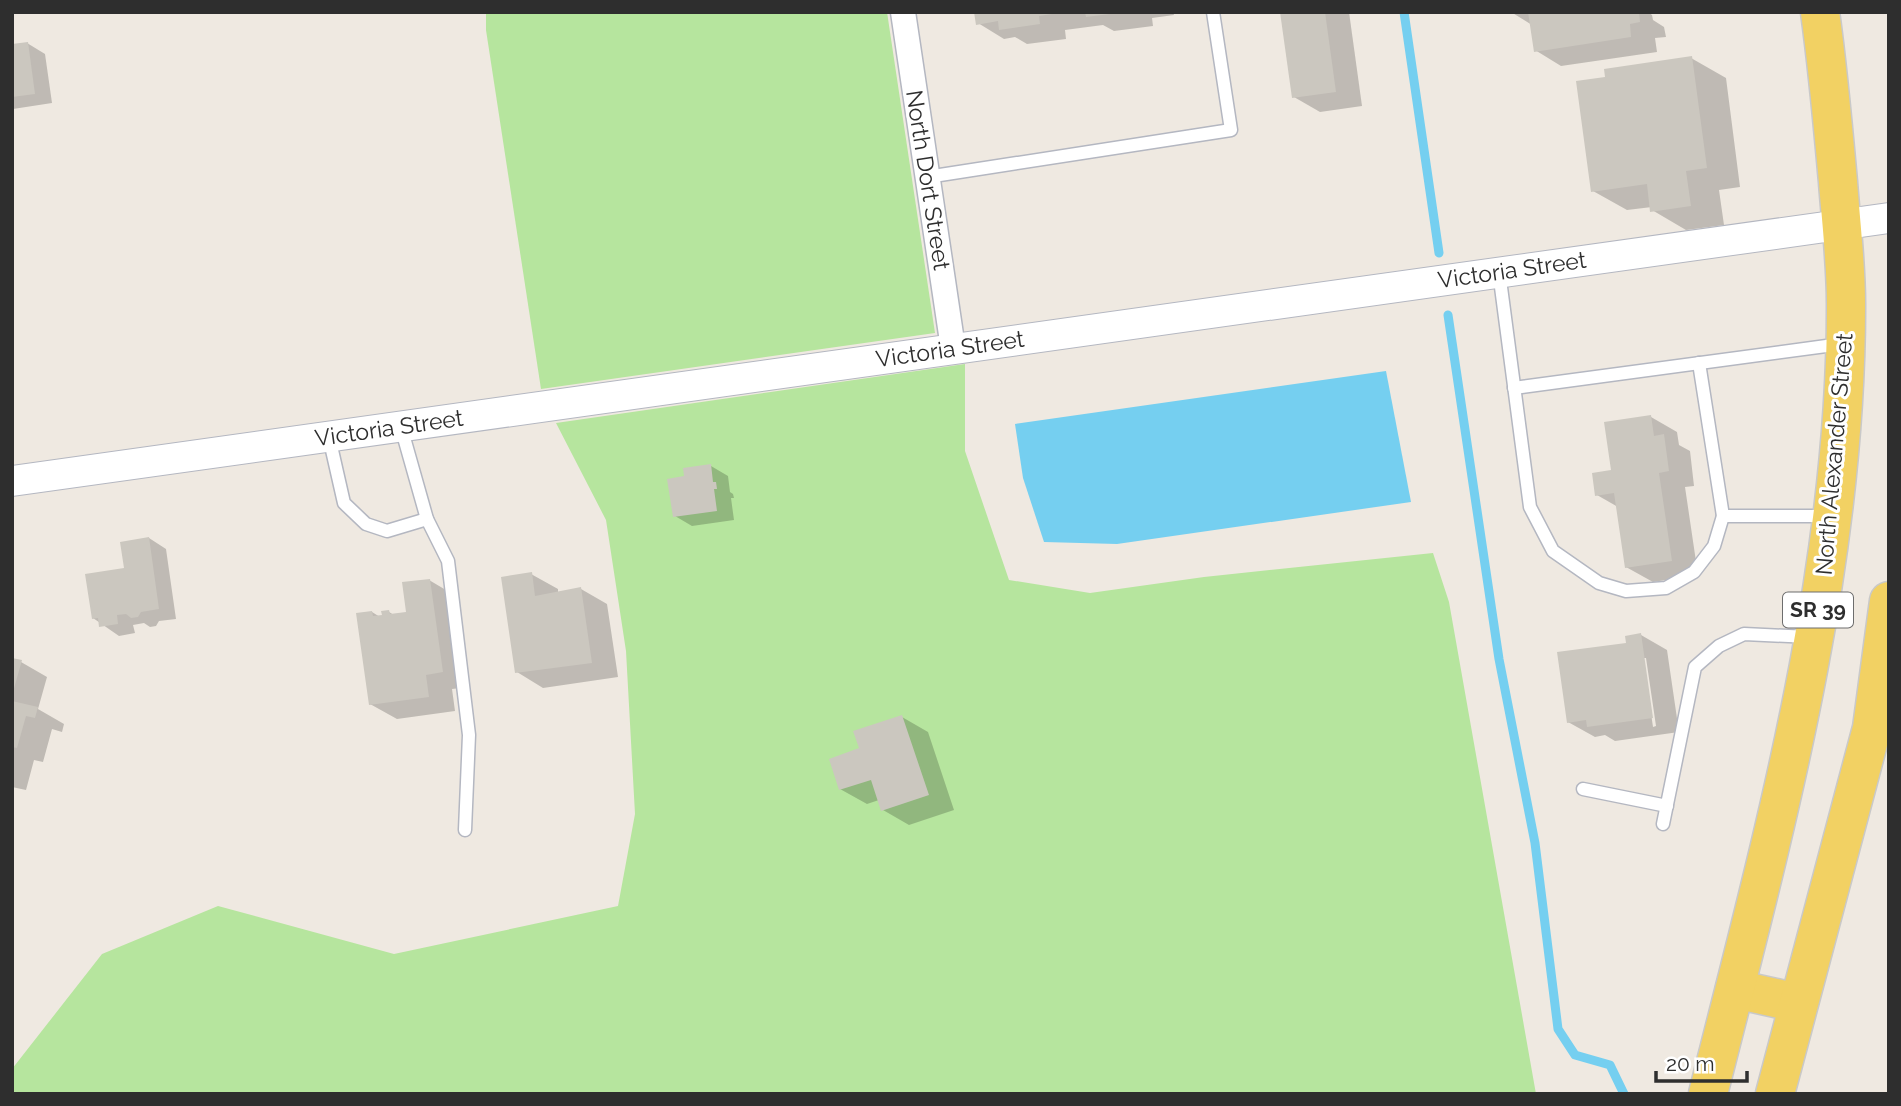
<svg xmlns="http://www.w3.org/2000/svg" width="1901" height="1106" viewBox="0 0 1901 1106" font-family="Raleway,sans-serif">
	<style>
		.green { fill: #b6e59e }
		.water { fill: #75cff0 }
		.shadow { fill: #0003; fill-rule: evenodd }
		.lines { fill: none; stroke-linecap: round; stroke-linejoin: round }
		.stream { stroke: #75cff0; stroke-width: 9 }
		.building { fill: #cbc7bf }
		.service-casing { stroke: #b4b7c1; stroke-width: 15 }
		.minor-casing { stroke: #b4b7c1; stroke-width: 27 }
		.tertiary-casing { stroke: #b4b7c1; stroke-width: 32 }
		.primary-casing { stroke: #c9c9c9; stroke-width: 41 }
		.service { stroke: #fff; stroke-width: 12 }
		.minor { stroke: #fff; stroke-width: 24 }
		.tertiary { stroke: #fff; stroke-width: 30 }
		.primary { stroke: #f2d163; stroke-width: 38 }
		.labels { text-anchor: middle; stroke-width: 6; stroke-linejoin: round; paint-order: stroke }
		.shield { fill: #fff; stroke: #6d6d6d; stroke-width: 2 }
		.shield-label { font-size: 21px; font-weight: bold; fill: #2e2e2e }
		.street-label { font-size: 23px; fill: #2e2e2e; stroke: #fff }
	</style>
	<rect width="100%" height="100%" fill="#efe9e1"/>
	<g class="green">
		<polygon points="486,12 887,12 935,333 541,389 486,30"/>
		<polygon points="965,364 965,451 1009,580 1090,593 1204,577 1433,553 1449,602 1536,1094 12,1094 12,1069 102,954 218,906 394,954 618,906 635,814 626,651 606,520 556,423"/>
	</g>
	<polygon class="water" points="1386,371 1411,502 1117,544 1044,542 1023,478 1015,424"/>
	<g class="shadow">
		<polygon points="976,12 1173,12 1174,15 1152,18 1153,26 1114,31 1103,25 1065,30 1066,39 1027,44 1015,37 1004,39 978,23"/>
		<polygon points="1282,12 1349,12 1362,106 1320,112 1294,97"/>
		<polygon points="1511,12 1648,12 1652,15 1653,20 1664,27 1666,37 1655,38 1657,52 1561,66 1535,50 1532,25"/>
		<polygon points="27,43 45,54 52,103 13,109 12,46"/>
		<polygon points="1691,58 1726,78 1740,187 1719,190 1724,225 1686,230 1652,210 1652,207 1627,210 1593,191 1607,79"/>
		<polygon points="1651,417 1677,432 1679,445 1690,451 1694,486 1685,487 1698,575 1653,582 1626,567 1618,507 1597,495"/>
		<polygon points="711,466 728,476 730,492 733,494 734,498 731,498 734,520 692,526 675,516 686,478"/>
		<polygon points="149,538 166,549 176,619 159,621 156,626 150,627 144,623 133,625 135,633 119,636 93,618"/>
		<polygon points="531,574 558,589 558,594 581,589 607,604 618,677 543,688 517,672"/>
		<polygon points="429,580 456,596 469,687 452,689 455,711 397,719 370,704 372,612 380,617 389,612 394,615 408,613"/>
		<path d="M1641,635l26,15 12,82 -64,9 -10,-6 -10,2 -27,-15 60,-78zM1643,658h3l10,68 -3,1z"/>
		<polygon points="12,659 21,662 47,677 38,709 64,724 62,732 52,729 43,762 34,760 26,790 12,787"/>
		<polygon points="902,717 928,732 954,810 909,825 883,810 879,800 867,804 840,789 861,750"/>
	</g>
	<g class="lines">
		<g class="stream">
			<polyline points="1404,12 1439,253"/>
			<polyline points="1448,315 1499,659 1535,843 1558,1029 1575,1055 1610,1065 1624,1094"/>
		</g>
	</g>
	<g class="building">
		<polygon points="974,12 1052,12 1052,14 1039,16 1040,24 999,30 998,21 976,25"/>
		<polygon points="1085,12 1110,12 1110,14 1086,17"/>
		<polygon points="1280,12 1325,12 1336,92 1292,98"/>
		<polygon points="1528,12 1639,12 1640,22 1630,24 1631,37 1534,52"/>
		<polygon points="28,42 35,94 12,97 12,44"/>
		<polygon points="1692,56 1707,168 1686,171 1691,206 1650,212 1647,184 1591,192 1576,81 1605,77 1604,69"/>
		<polygon points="1651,415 1654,436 1664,434 1669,471 1659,473 1672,561 1625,568 1614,493 1595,496 1592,473 1611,470 1604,422"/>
		<polygon points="711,464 713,482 716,482 717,489 714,489 717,511 673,517 667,479 684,476 683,468"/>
		<polygon points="149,537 159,609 141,612 138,617 131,618 126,614 117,615 118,624 99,627 98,618 92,619 85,574 124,568 120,542"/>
		<polygon points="532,572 535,596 581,587 592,663 515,673 501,577"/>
		<polygon points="430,579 443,672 426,675 429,697 369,705 356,613 372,611 373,616 382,615 381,611 389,610 390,614 406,612 402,582"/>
		<polygon points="1641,633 1653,718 1587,727 1586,720 1567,723 1557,652 1626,643 1625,636"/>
		<polygon points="12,658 22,660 13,692 12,692"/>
		<polygon points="12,701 38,707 35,718 26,716 17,748 12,747"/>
		<polygon points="902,715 929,795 881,811 871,780 839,790 829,759 859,748 853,731"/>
	</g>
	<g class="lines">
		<defs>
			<g id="service">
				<polyline points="927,177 1231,130 1213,12"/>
				<polyline points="1499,272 1530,507 1553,551 1599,583 1626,591 1666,588 1694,572 1714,546 1723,516 1827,516"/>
				<polyline points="1699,363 1723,516"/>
				<polyline points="1514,388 1841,344"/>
				<polyline points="401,427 427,519 448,561 469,735 465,830"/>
				<polyline points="329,437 344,503 366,524 387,531 427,519"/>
				<polyline points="1583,789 1667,806"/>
				<polyline points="1663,824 1695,667 1719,646 1744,634 1810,637"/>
			</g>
			<polyline id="minor" points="903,12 953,348"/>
			<polyline id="tertiary" points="12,481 1889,218"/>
			<g id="primary">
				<polyline points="1735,989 1798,1003"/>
				<path d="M1708,1094c65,-258 139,-523 138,-791 0,-40 -5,-81 -8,-121 -5,-56 -10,-113 -18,-170"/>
				<polyline points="1775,1094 1872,728 1889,601"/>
			</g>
		</defs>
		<use href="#service" class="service-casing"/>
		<use href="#minor" class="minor-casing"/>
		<use href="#tertiary" class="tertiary-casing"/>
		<use href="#primary" class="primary-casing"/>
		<use href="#service" class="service"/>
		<use href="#minor" class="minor"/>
		<use href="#tertiary" class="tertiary"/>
		<use href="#primary" class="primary"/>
	</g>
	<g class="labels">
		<rect class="shield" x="1783" y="592.5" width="70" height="35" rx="5"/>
		<g class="shield-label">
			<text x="1818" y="617">SR 39</text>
		</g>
		<g class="street-label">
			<text transform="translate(928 180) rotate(81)" y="8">North Dort Street</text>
			<text transform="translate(1512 270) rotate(-8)" y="8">Victoria Street</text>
			<text transform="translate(950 349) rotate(-8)" y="8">Victoria Street</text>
			<text transform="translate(389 428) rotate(-8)" y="8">Victoria Street</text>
			<text transform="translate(1834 454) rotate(-85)" y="8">North Alexander Street</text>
		</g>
	</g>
	<rect width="1901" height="1106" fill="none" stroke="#2e2e2e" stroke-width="28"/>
	<path d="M1656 1071v10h91v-10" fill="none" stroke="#2e2e2e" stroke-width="3.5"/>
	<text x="1666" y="1071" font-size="21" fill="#2e2e2e" stroke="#ffffff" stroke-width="5" paint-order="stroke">20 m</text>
</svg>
